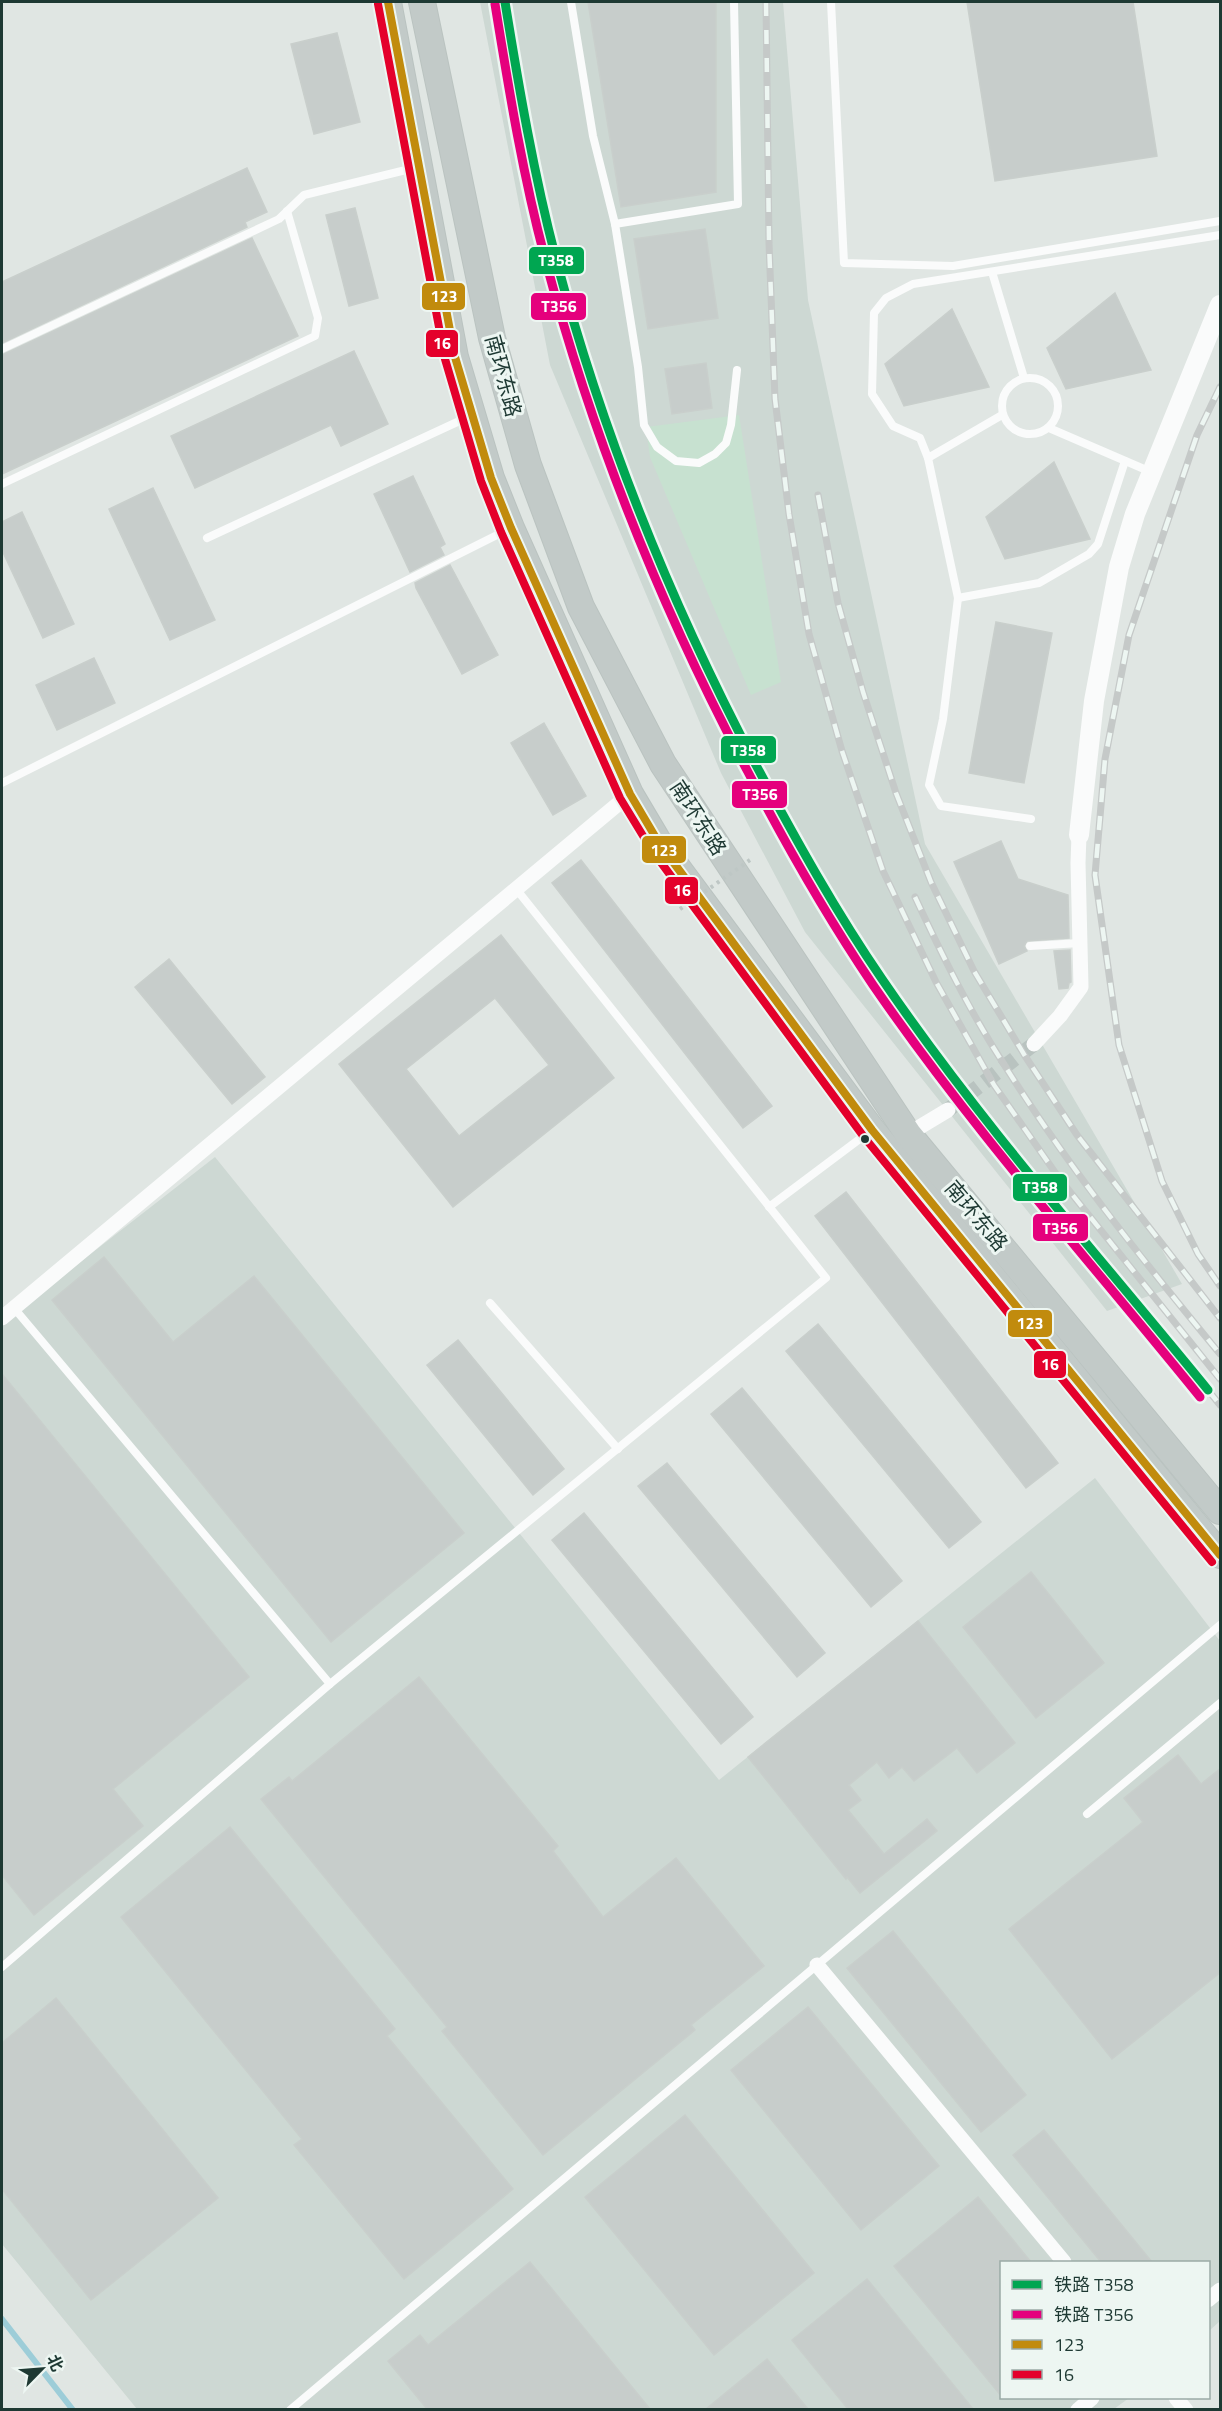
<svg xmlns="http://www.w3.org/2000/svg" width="1222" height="2411" viewBox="0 0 1222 2411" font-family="'Titillium Web','Noto Sans SC',sans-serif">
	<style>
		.built { fill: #cdd8d3 }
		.green { fill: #c7e1d0 }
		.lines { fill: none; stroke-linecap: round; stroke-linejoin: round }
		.stream { stroke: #9dcdd8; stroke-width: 6 }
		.building { fill: #c7cdcb; stroke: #c9cfcc; stroke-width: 1.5; fill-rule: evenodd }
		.minor-tunnel { stroke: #b9c3c0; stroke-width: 15; stroke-dasharray: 15 8; stroke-linecap: butt }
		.trunk-casing { stroke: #bac3c0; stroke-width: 28 }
		.service { stroke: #fafbfb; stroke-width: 8 }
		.minor { stroke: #fafbfb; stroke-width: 15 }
		.tertiary { stroke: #fafbfb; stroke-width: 20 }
		.trunk { stroke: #c2cac8; stroke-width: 26 }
		.rail-casing { stroke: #c5c9c8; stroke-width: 7 }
		.rail { stroke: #edf6f2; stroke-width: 4.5; stroke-dasharray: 14; stroke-linecap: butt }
		.path-bridge { stroke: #bec7c5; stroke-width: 4; stroke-dasharray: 3 4.5; stroke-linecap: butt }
		.bus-1-casing { stroke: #edf6f2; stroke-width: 12 }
		.bus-2-casing { stroke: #edf6f2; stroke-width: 12 }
		.bus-1 { stroke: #c18b0d; stroke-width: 8 }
		.bus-2 { stroke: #e4002b; stroke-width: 8 }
		.rail-1-casing { stroke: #edf6f2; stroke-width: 14 }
		.rail-2-casing { stroke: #edf6f2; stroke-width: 14 }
		.rail-1 { stroke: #00a651; stroke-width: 9 }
		.rail-2 { stroke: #e5007d; stroke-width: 9 }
		.bus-dot { fill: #1e3933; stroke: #edf6f2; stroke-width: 2 }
		.labels { text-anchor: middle; stroke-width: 6; stroke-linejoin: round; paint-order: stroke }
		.street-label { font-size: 21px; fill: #1e3933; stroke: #edf6f2 }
		.line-badge { stroke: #edf6f2; stroke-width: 2 }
		.badge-label { font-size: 16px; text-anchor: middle; font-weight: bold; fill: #fff }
	</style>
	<rect width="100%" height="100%" fill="#e0e6e3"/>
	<g class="built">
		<polygon points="480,2 783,2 808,300 925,844 1182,1284 1107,1311 805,932 721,773 550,365"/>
		<polygon points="215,1157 719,1780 1095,1478 1220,1641 1220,2321 1209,2331 1208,2262 1002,2262 1002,2398 1129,2398 1114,2409 137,2409 2,2244 2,1323"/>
	</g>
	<polygon class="green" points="739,415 781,682 751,695 650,457 646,427"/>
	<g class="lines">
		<polyline class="stream" points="2,2319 73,2410"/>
	</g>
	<g class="building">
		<polygon points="588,2 716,2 716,192 621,207"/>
		<polygon points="967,2 1133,2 1157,156 995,181"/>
		<polygon points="337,33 360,122 314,134 291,44"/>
		<polygon points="247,168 267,212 245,222 247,227 2,343 2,282"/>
		<polygon points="355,208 378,298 349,306 326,215"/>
		<polygon points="705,229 718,318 648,329 634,239"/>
		<polygon points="252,238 298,336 2,474 2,355"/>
		<polygon points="1115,293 1151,370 1066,389 1047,348"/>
		<polygon points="952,309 989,387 904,406 885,364"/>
		<polygon points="354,351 388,424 341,446 331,425 195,488 171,436"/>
		<polygon points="706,363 712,408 672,414 665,369"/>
		<polygon points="1054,462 1090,539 1005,559 986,517"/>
		<polygon points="413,476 445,544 440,547 444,555 410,572 374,494"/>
		<polygon points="153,488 215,620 170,640 109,509"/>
		<polygon points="22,512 74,624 43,638 2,550 2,522"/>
		<polygon points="450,565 498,655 462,674 416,588 415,583"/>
		<polygon points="996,622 1052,633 1024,783 969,773"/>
		<polygon points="94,658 115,703 57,730 36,685"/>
		<polygon points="544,723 586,796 553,815 511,743"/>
		<polygon points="1001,841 1018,879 1068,895 1069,938 1027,941 1024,946 1027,951 999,964 954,862"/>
		<polygon points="581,860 772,1106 743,1128 552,883"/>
		<path d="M501,935l113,143 -161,129 -114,-143zM495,998l54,67 -90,71 -53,-67z"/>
		<polygon points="1070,950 1071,982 1069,983 1068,988 1059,989 1054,951"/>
		<polygon points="169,959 265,1077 232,1104 135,987"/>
		<polygon points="846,1192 1058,1463 1026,1488 815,1216"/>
		<polygon points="104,1257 173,1342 254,1276 464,1533 331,1642 52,1300"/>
		<polygon points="818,1324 981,1522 949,1548 786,1351"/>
		<polygon points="458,1340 564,1469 533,1495 427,1365"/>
		<polygon points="2,1374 249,1677 113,1789 143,1826 34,1915 2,1875"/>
		<polygon points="742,1388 902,1581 871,1607 711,1414"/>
		<polygon points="667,1463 825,1653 797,1677 638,1486"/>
		<polygon points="584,1513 753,1717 721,1744 552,1540"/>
		<polygon points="1031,1572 1104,1663 1036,1718 963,1627"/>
		<polygon points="918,1621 1015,1743 977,1773 957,1748 914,1781 902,1767 889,1778 877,1762 849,1785 861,1800 848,1810 884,1854 927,1819 937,1831 860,1893 847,1877 846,1879 748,1757"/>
		<polygon points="419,1677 558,1846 553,1851 603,1917 676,1858 764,1966 691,2025 695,2030 543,2155 442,2031 447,2027 261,1799 289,1777 292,1781"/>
		<polygon points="1178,1755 1201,1784 1221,1768 1221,1972 1112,2059 1009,1929 1143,1822 1124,1798"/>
		<polygon points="230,1827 395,2029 387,2036 513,2189 404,2279 294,2145 302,2139 121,1917"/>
		<polygon points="893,1931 1026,2095 981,2132 847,1968"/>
		<polygon points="56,1998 218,2198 91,2300 2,2189 2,2043"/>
		<polygon points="808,2007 939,2166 861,2230 731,2070"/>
		<polygon points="685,2115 814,2273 714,2355 585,2197"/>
		<polygon points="1044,2130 1152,2262 1101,2262 1013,2155"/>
		<polygon points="978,2197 1031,2262 1002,2262 1002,2397 894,2266"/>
		<polygon points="530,2262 650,2409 427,2409 388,2361 420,2335 428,2345"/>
		<polygon points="867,2279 973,2409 848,2409 792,2340"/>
		<polygon points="767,2359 808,2409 706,2409"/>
	</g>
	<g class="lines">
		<polyline class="minor-tunnel" points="948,1110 1034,1044"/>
		<defs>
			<g id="trunk">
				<polyline points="388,2 455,357 491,478 511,528 630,794 659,843 872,1130 1220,1555"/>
				<polyline points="422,2 492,338 528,465 581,607 663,764 908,1134 1220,1511"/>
			</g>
		</defs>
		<use href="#trunk" class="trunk-casing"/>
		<g class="service">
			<polyline points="571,2 593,136 615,224 638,367 644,425 657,447 676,461 699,463 715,454 726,443 731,425 737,370"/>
			<polyline points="831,2 844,263 953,266 1220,221"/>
			<polyline points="615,224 738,204 734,2"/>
			<polyline points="992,272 1024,378"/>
			<polyline points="2,349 279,219 304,195 414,168"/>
			<circle cx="1030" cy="406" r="28"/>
			<polyline points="1049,428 1151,472"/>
			<polyline points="928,458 1002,415"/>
			<polyline points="2,484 315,336 318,318 287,211"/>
			<polyline points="207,538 468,417"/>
			<polyline points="958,598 1039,583 1089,554 1098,544 1125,461"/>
			<polyline points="2,783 507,530"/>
			<polyline points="1031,819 941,806 929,785 943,719 958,598 928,458 920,438 893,426 872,394 874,313 886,298 913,284 1220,235"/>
			<polyline points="1030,946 1080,943"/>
			<polyline points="769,1207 869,1132"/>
			<polyline points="490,1303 618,1449"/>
			<polyline points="14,1308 330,1684"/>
			<polyline points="1087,1814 1220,1703"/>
			<polyline points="2,1967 330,1684 826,1278 517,890"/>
			<polyline points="290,2410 1220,1625"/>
		</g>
		<g class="minor">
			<polyline points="1034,1044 1060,1016 1081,987 1078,863 1079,835"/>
			<polyline points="908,1134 948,1110"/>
			<polyline points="2,1318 630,794"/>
			<polyline points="817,1965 1064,2262"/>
			<polyline points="1208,2300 1220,2290"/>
			<polyline points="1176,2398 1186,2410"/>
			<polyline points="1078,2410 1092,2398"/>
		</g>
		<polyline class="tertiary" points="1079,835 1094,701 1119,567 1135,514 1220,305"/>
		<use href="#trunk" class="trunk"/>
		<defs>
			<g id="rail">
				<polyline points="766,2 769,243 775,399 789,514 809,634 842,751 883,871 936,982 994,1085 1059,1178 1220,1379"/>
				<polyline points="1220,387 1197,435 1129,635 1105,759 1095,875 1119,1045 1162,1181 1198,1254 1220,1286"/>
				<polyline points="818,495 838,603 863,692 896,793 931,882 974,971 1025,1056 1077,1135 1220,1318"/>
				<path d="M915,897c27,58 55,115 90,169 64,102 139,196 215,288"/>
				<polyline points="1208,1390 1220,1405"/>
			</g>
		</defs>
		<use href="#rail" class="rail-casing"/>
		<use href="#rail" class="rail"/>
		<polyline class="path-bridge" points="680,909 750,860"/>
		<defs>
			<polyline id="bus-1" points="388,2 455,357 491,478 511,528 630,794 659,843 872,1130 1220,1555"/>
			<polyline id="bus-2" points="378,4 445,359 481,481 501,532 620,798 651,849 864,1137 1212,1562"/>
		</defs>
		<use href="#bus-1" class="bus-1-casing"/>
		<use href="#bus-2" class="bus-2-casing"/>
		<use href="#bus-1" class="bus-1"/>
		<use href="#bus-2" class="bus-2"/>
		<defs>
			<path id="rail-1" d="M505,2c14,86 29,173 51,257 47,177 116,347 201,508 39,73 79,145 125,212 99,145 216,276 326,411"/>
			<path id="rail-2" d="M495,4c14,86 28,173 51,258 47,177 116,348 202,510 38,73 79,145 125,213 99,144 217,276 327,412"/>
		</defs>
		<use href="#rail-1" class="rail-1-casing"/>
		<use href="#rail-2" class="rail-2-casing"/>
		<use href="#rail-1" class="rail-1"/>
		<use href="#rail-2" class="rail-2"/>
	</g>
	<circle class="bus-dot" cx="865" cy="1139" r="5"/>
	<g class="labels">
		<g class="street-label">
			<text transform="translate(503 376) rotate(75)" y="7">南环东路</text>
			<text transform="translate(698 818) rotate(57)" y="7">南环东路</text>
			<text transform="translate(976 1216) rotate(50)" y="7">南环东路</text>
		</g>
	</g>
	<g class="line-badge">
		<rect x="528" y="246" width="57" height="29" rx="6" fill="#00a651"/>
		<rect x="421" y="282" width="45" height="29" rx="6" fill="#c18b0d"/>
		<rect x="530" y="292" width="57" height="29" rx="6" fill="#e5007d"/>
		<rect x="425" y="329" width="34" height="29" rx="6" fill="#e4002b"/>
		<rect x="720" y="735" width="57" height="29" rx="6" fill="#00a651"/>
		<rect x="731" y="780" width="57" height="29" rx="6" fill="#e5007d"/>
		<rect x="641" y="835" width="46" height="29" rx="6" fill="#c18b0d"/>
		<rect x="664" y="876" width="35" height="29" rx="6" fill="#e4002b"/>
		<rect x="1012" y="1173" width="56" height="29" rx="6" fill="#00a651"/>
		<rect x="1032" y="1213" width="57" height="29" rx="6" fill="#e5007d"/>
		<rect x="1007" y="1309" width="46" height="29" rx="6" fill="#c18b0d"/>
		<rect x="1033" y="1350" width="34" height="29" rx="6" fill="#e4002b"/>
	</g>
	<g class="badge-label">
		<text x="556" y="266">T358</text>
		<text x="444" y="302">123</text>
		<text x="559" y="312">T356</text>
		<text x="442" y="349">16</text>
		<text x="748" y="756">T358</text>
		<text x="760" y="800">T356</text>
		<text x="664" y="856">123</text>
		<text x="682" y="896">16</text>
		<text x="1040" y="1193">T358</text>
		<text x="1060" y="1234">T356</text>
		<text x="1030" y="1329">123</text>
		<text x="1050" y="1370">16</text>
	</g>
	<rect width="1222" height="2411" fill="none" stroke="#1e3933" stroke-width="6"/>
	<rect x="1000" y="2261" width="210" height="138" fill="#edf6f2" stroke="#9aaaa6" stroke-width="1.5"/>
	<rect x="1012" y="2280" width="30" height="9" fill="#00a651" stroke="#9aaaa6" stroke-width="1.5"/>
	<text x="1054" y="2291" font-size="18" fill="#1e3933">铁路 T358</text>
	<rect x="1012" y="2310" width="30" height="9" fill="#e5007d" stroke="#9aaaa6" stroke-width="1.5"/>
	<text x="1054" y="2321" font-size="18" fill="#1e3933">铁路 T356</text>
	<rect x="1012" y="2340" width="30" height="9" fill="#c18b0d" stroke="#9aaaa6" stroke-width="1.5"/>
	<text x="1054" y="2351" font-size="18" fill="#1e3933">123</text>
	<rect x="1012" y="2370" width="30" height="9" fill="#e4002b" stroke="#9aaaa6" stroke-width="1.5"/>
	<text x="1054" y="2381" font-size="18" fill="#1e3933">16</text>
	<g transform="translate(42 2369) rotate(65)" stroke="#edf6f2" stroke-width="4.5" paint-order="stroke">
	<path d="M0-4.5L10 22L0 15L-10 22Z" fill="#1e3933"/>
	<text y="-9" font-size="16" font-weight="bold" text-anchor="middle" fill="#1e3933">北</text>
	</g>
</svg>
